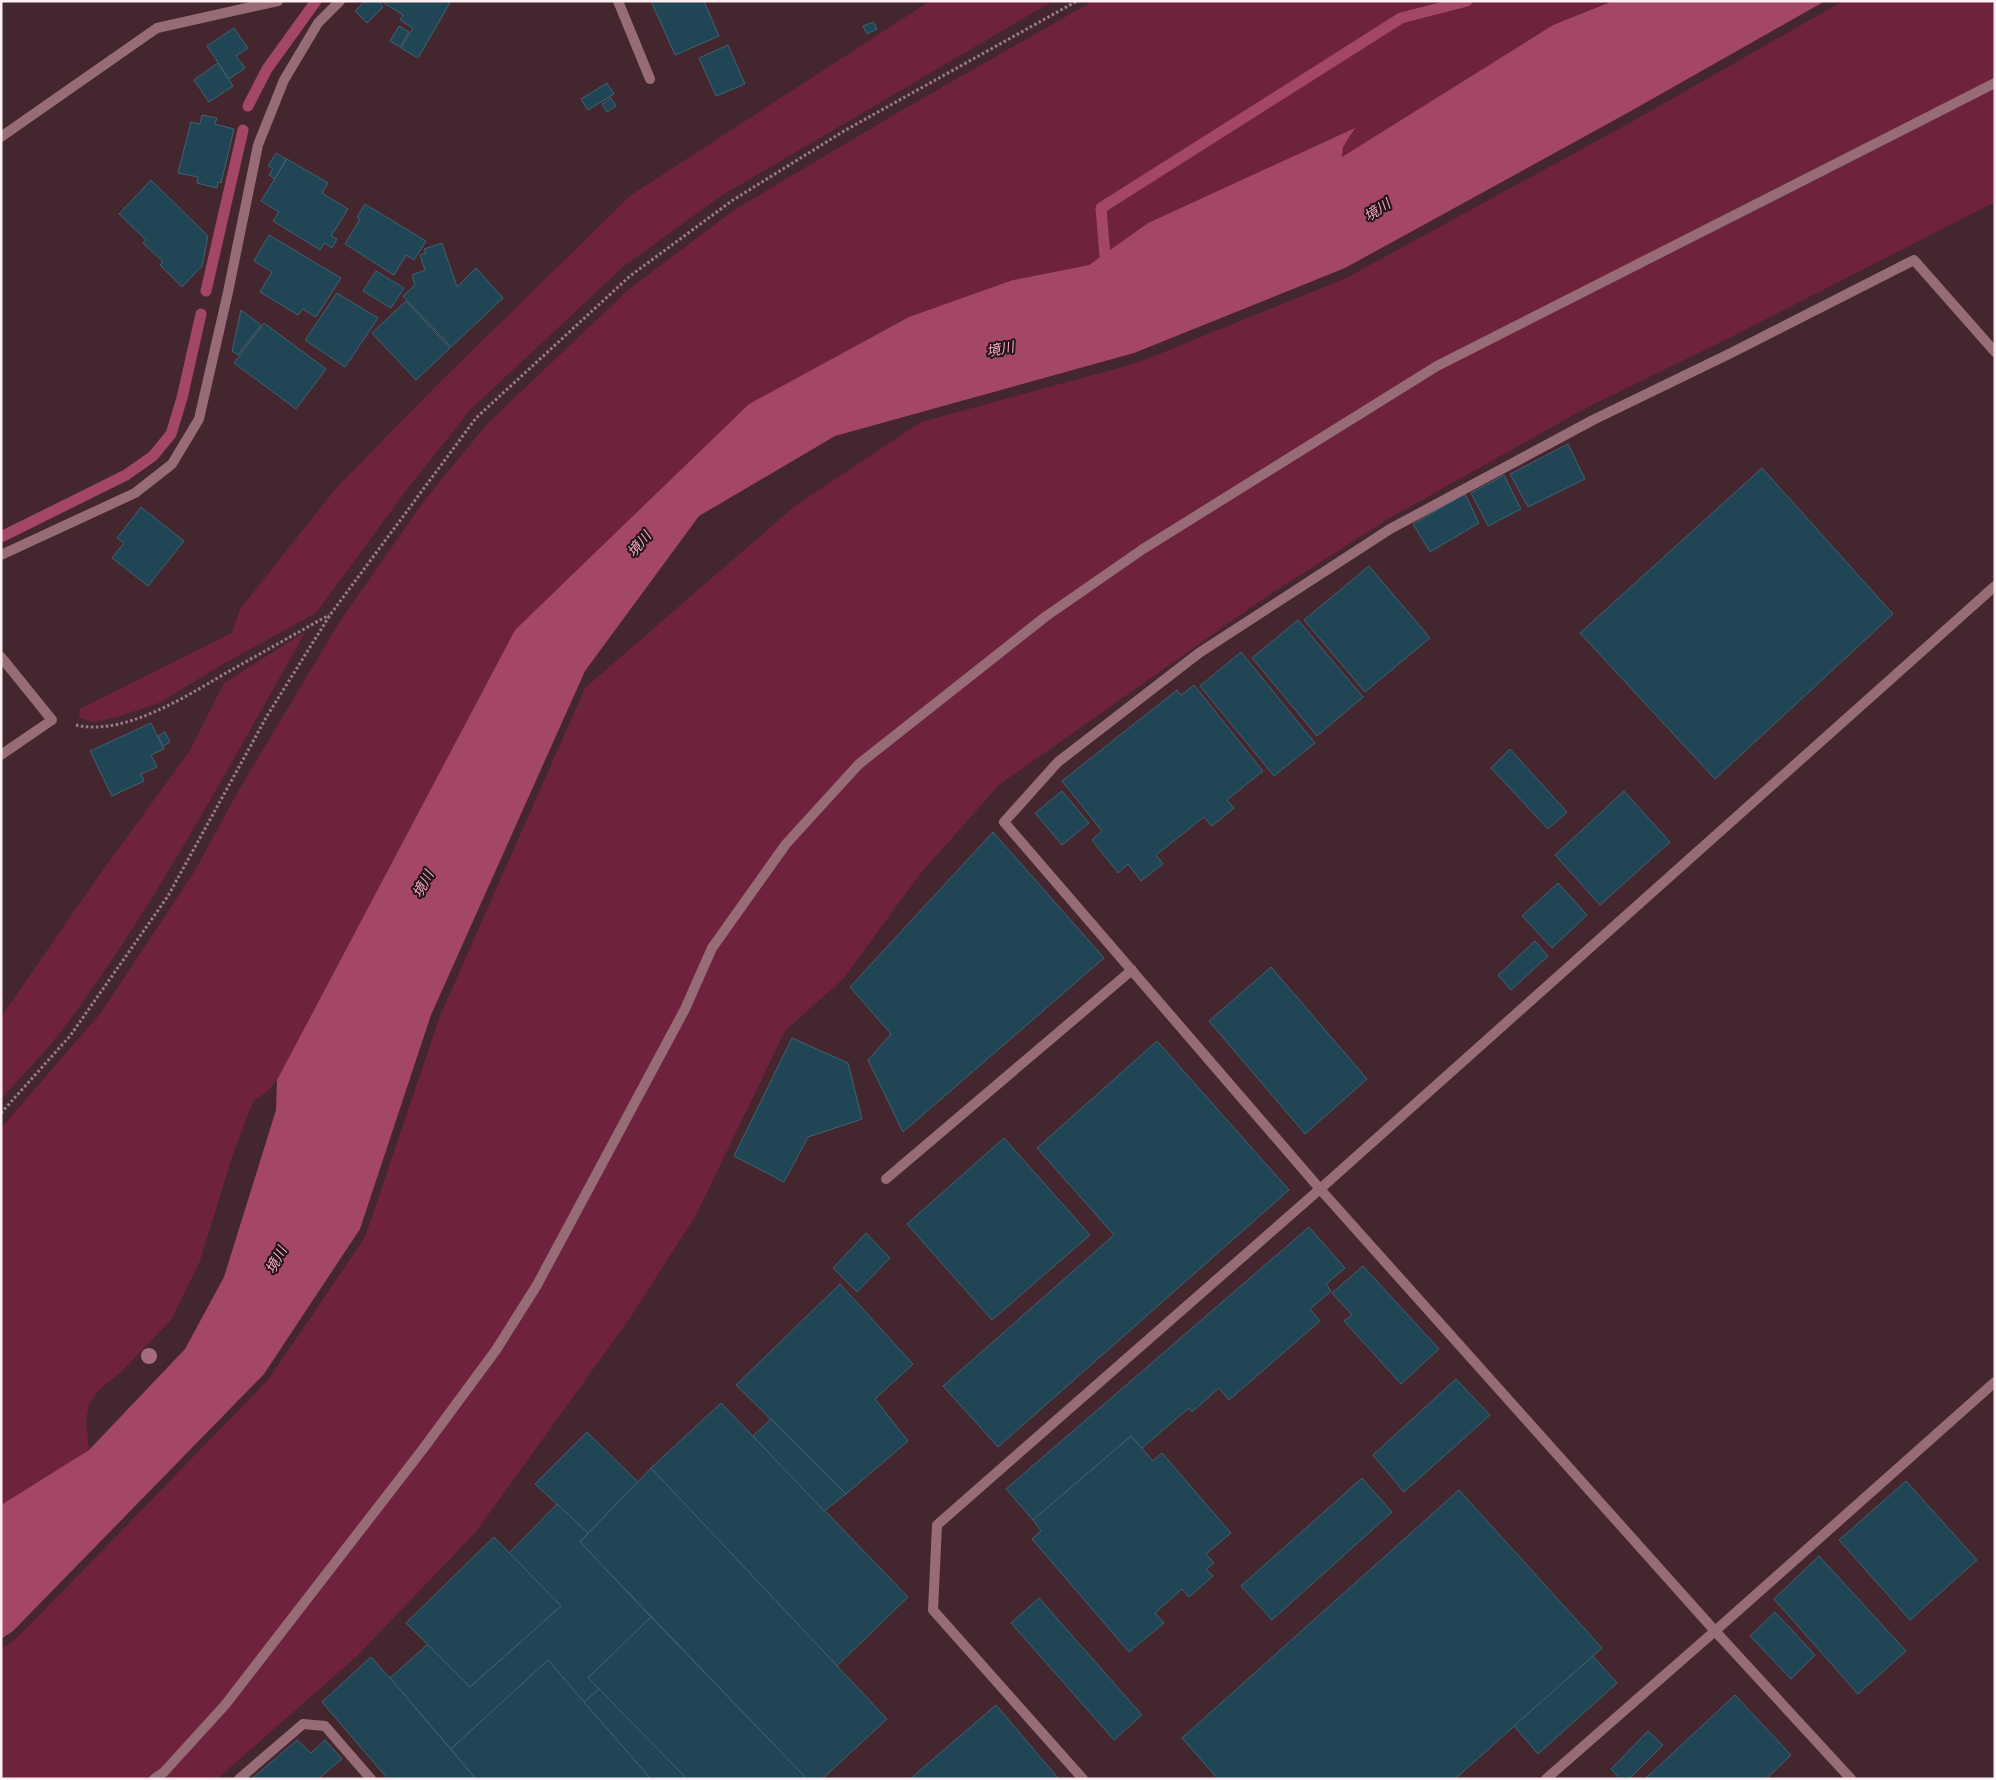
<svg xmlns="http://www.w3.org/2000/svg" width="1996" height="1780" viewBox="0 0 1996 1780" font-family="'Archivo Narrow','Noto Sans JP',sans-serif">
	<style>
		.green { fill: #6e223e }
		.water { fill: #a44666 }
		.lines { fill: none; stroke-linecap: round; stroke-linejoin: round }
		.stream { stroke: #a44666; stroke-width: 11 }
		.building { fill: #204656; stroke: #406272 }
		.path { stroke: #977f86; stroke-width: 3; stroke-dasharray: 2.5 2.5; stroke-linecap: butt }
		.service { stroke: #976c77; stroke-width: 10 }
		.minor { stroke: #976c77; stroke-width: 10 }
		.tree { fill: #a46c7c }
		.labels { text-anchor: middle; stroke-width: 4; stroke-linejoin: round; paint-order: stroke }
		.water-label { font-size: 14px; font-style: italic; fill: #f9acc1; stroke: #221418 }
	</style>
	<rect width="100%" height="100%" fill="#44262f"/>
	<g class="green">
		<polygon points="930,1 1053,1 721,196 624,266 471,409 408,488 316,613 225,663 159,703 117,717 95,722 79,718 80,709 232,633 240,609 337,487 439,383 631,195"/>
		<polygon points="1093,1 1613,1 1553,25 1342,158 1343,147 1354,129 1148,223 1089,265 1013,280 515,630 277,1080 269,1090 253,1102 234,1151 200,1261 171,1320 122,1371 98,1391 89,1405 86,1421 89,1450 1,1505 1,1128 100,1014 194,872 240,788 340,621 424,501 487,424 628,290 734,210 909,106"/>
		<polygon points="1843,1 1995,1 1995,202 1727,339 1586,408 1388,519 1263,599 999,785 920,874 843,979 785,1031 696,1215 630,1318 475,1533 357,1656 217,1779 1,1779 1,1649 17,1638 268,1380 365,1237 440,1016 585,688 796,505 921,422 1137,363 1346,278 1635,120"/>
		<path d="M306,631c-76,133 -148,270 -240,394 -20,26 -43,50 -65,74v-82l94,-136 94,-129 35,-69z"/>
	</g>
	<polygon class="water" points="1613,1 1825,1 1631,111 1345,268 1134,353 835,436 699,516 585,671 431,1015 360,1229 264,1374 13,1631 1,1639 1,1505 89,1450 185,1349 224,1277 276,1110 277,1080 515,630 749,404 909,317 1013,280 1089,265 1148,223 1355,128 1343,147 1342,157 1553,25"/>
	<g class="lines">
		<g class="stream">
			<polyline points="248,106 267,69 316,1"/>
			<polyline points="1106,268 1101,208 1401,18 1467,1"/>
			<polyline points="206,291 243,130"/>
			<polyline points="1,537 126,475 153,456 171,434 182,398 201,314"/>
		</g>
	</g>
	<g class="building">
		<polygon points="365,1 381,1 380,3 383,7 367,23 355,11"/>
		<polygon points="451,1 418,58 401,48 413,28 400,20 403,15 382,2"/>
		<polygon points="651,1 704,1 719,36 675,55"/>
		<polygon points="874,22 877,29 867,34 863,26"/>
		<polygon points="399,26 409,32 400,47 390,41"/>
		<polygon points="234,28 248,48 236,56 245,68 229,79 207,46"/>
		<polygon points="728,45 745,84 716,96 699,58"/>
		<polygon points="218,63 233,86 209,102 194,80"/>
		<polygon points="607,83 614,94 588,110 581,99"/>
		<polygon points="611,98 616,106 607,112 602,104"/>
		<polygon points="202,115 217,118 215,124 234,129 221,183 218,182 217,188 197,183 198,177 178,173 191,122 200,124"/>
		<polygon points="276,153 286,159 275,179 269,175 273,168 268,166"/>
		<polygon points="287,159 328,183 322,193 348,209 331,236 337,239 332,248 324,243 320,250 273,221 279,212 261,201"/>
		<polygon points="151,180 208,236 202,266 182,287 160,265 163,262 143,243 146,240 119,214"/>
		<polygon points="365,204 426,241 414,260 406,255 394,275 345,244 360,219 357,217"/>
		<polygon points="269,235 341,278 316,317 303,309 298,315 260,292 272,272 254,261"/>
		<polygon points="442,243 457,287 476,268 503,298 451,347 403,296 415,285 412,275 425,270 420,255 426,253 424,249"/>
		<polygon points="376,271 404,288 391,308 363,291"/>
		<polygon points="337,293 378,318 345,367 305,340"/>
		<polygon points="406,301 450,348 416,380 372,333"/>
		<polygon points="241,310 261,325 238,355 232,351"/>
		<polygon points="264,323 326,369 296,409 234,363"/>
		<polygon points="1568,444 1585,479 1528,507 1510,474"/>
		<polygon points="1762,468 1893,614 1715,779 1580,633"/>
		<polygon points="1504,475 1521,509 1488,526 1471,493"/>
		<polygon points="1465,494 1479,523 1430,552 1413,524"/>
		<polygon points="141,507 184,541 148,586 112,558 124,543 117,538"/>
		<polygon points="1369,566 1430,638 1365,692 1304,620"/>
		<polygon points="1298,620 1363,697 1317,736 1252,658"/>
		<polygon points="1241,652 1315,743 1274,776 1200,686"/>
		<polygon points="1194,685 1263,771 1227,800 1234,808 1212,826 1204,817 1156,855 1163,864 1141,881 1128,864 1118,873 1092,840 1102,831 1062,781 1177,690 1181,695"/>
		<polygon points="151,723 164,749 151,755 157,767 141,774 144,781 112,796 90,751"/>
		<polygon points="165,732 170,742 163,746 158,736"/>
		<polygon points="1510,749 1567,812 1548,829 1491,768"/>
		<polygon points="1062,791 1089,823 1062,845 1035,813"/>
		<polygon points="1624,791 1670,842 1600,905 1555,855"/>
		<polygon points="993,832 1104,958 903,1132 868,1060 891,1034 850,987"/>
		<polygon points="1558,883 1587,915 1552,948 1522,916"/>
		<polygon points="1535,941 1548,956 1511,990 1498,975"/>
		<polygon points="1271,967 1367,1079 1305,1134 1209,1021"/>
		<polygon points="792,1038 848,1063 862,1119 808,1137 784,1182 734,1156"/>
		<polygon points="1157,1041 1289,1190 998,1447 943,1386 1114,1235 1037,1148"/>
		<polygon points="1004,1138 1090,1235 992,1320 907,1224"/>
		<polygon points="1309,1227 1345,1268 1326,1284 1331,1291 1310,1309 1320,1321 1229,1400 1219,1388 1192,1412 1189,1408 1142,1448 1131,1436 1033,1520 1006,1489"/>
		<polygon points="866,1233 890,1258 857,1292 833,1268"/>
		<polygon points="1363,1266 1439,1349 1401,1384 1344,1321 1352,1315 1332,1293"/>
		<polygon points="840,1284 913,1364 875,1399 908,1441 846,1494 736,1385"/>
		<polygon points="1456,1379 1490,1415 1404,1492 1373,1455"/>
		<polygon points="721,1403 908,1597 837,1666 651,1468"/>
		<polygon points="771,1419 846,1494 824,1511 753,1436"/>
		<polygon points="587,1432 638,1482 588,1533 535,1484"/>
		<polygon points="1131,1436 1153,1461 1162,1453 1231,1533 1206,1554 1214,1563 1206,1569 1213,1576 1189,1597 1182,1589 1155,1613 1164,1623 1129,1652 1032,1539 1041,1531 1033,1520"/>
		<polygon points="651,1468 887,1719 822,1779 807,1779 580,1542"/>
		<polygon points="1362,1478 1392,1512 1272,1620 1241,1586"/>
		<polygon points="1906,1481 1977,1560 1910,1620 1839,1540"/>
		<polygon points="1459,1490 1602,1648 1455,1779 1218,1779 1182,1738"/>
		<polygon points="557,1504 588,1533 580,1542 651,1617 588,1678 599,1689 584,1702 548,1660 451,1749 390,1678 428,1644 470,1687 561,1606 509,1553"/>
		<polygon points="494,1537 561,1606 470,1687 406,1623"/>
		<polygon points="1819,1556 1906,1651 1858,1694 1774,1599"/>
		<polygon points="1039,1598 1142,1715 1114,1740 1011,1623"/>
		<polygon points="1775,1612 1815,1655 1791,1679 1750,1636"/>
		<polygon points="651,1617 807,1779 687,1779 588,1678"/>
		<polygon points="1593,1656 1617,1683 1538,1754 1514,1726"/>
		<polygon points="371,1657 390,1678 476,1779 388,1779 322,1702"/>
		<polygon points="548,1660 584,1702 651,1779 476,1779 451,1749"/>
		<polygon points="599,1689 687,1779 651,1779 584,1702"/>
		<polygon points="1735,1695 1791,1755 1766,1779 1645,1779"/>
		<polygon points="996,1705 1059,1779 910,1779"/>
		<polygon points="1648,1731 1663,1745 1629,1779 1620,1779 1611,1769"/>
		<polygon points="297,1740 311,1753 325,1740 342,1759 318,1779 255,1779 254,1777"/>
	</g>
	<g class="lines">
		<g class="path">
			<path d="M76,725c50,12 115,-32 157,-56 32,-18 64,-36 96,-54"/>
			<polyline points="1,1113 70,1036 168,896 267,716 330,615 476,418 630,276 733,200 844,131 1077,1"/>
		</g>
		<polyline class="service" points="618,1 650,79"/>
		<g class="minor">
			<polyline points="1,137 157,28 278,1"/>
			<polyline points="1,555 135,493 172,464 199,419 228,292 258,145 284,80 318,23 340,1"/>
			<polyline points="1,657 52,720 1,755"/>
			<polyline points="886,1179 1132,970"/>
			<polyline points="154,1779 164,1772 225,1705 423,1449 496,1350 537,1285 685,1009 712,948 786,844 859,764 1045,617 1143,549 1437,366 1995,83"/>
			<polyline points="239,1779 303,1724 325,1726 371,1779"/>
			<polyline points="1083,1779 933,1610 937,1525 1320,1189 1995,586"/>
			<polyline points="1546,1779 1715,1631 1995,1382"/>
			<polyline points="1851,1779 1715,1631 1320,1189 1004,822 1058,762 1199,653 1390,529 1593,420 1731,353 1914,260 1995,352"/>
		</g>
	</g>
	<circle class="tree" cx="149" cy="1356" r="8"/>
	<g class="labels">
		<g class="water-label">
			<text transform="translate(1377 210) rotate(-33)" y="5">境川</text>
			<text transform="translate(1000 349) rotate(-11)" y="5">境川</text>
			<text transform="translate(639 544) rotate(-50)" y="5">境川</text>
			<text transform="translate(423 884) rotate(-61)" y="5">境川</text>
			<text transform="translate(276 1260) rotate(-62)" y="5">境川</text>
		</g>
	</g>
	<rect width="1996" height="1780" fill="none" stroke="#ffeef2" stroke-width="5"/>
</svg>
